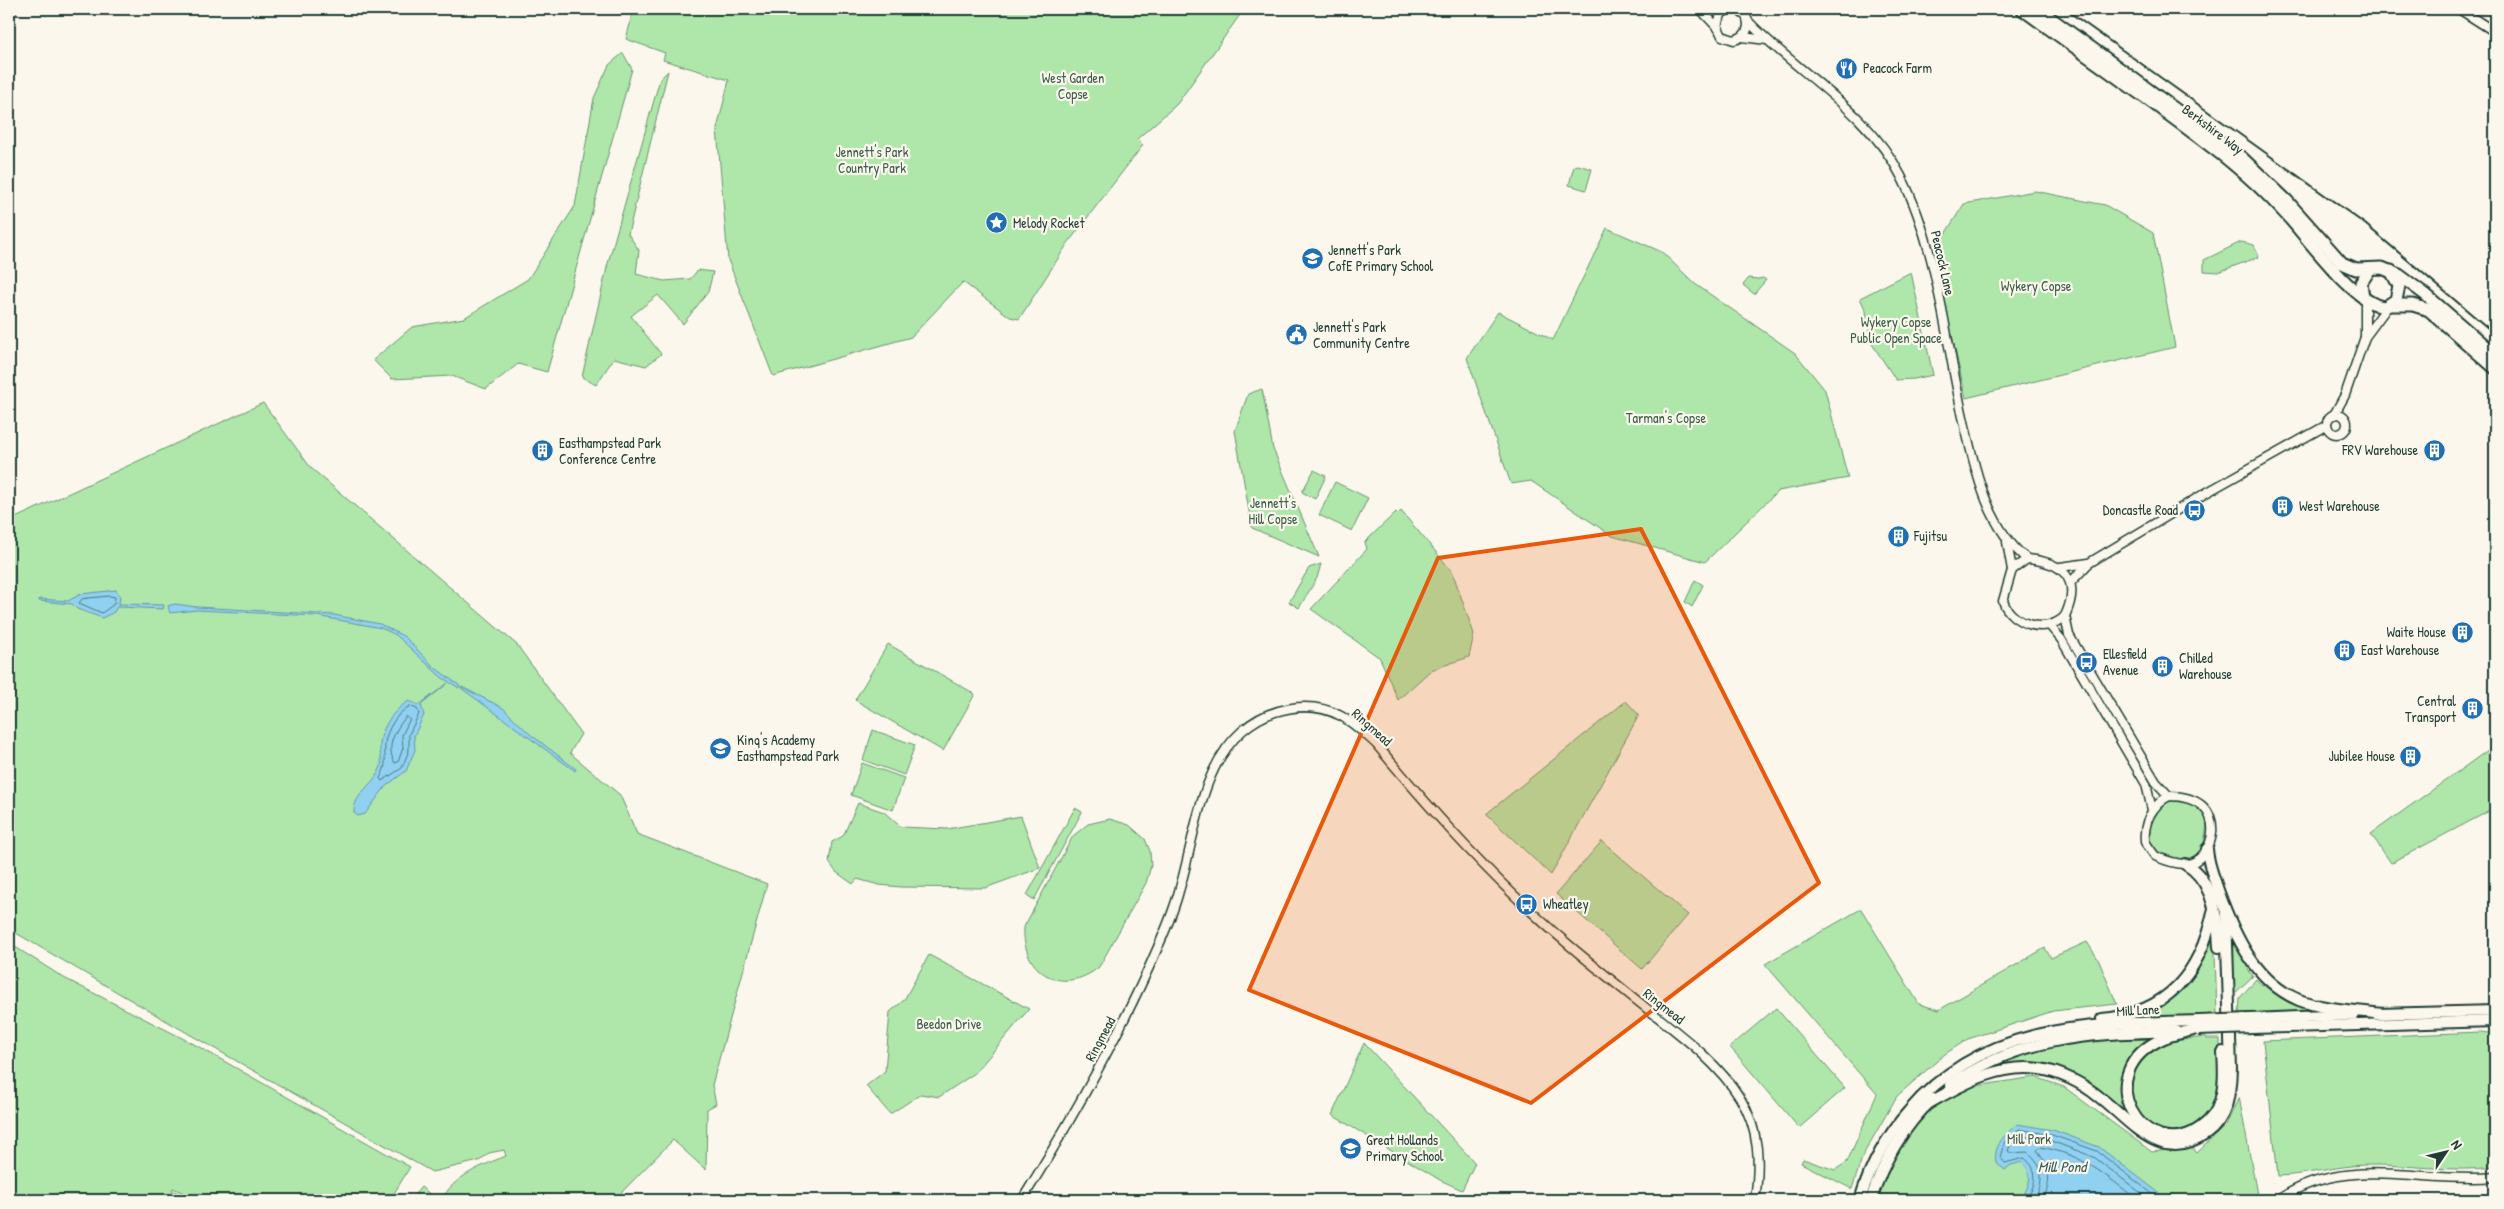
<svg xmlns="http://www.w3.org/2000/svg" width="2504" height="1209" viewBox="0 0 2504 1209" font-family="'Patrick Hand',sans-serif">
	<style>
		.green { fill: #afe7aa; stroke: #67926f }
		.water { fill: #90d0f1; stroke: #6395a5 }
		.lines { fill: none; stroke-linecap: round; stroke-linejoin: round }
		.shore { stroke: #4c7880; stroke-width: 1 }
		.minor-casing { stroke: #1f3d34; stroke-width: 11 }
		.major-casing { stroke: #1f3d34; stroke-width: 14 }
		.highway-casing { stroke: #1f3d34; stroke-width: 15 }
		.minor { stroke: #fbf7ec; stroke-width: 8 }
		.major { stroke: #fbf7ec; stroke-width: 10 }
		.highway { stroke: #fbf7ec; stroke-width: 11 }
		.rail { stroke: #1f3d34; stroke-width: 2 }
		.major-bridge-casing { stroke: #1f3d34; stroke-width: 14; stroke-linecap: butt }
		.major-bridge { stroke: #fbf7ec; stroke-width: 10 }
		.marked { fill: #e8590c; fill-opacity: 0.2; stroke: #e8590c; stroke-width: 4; stroke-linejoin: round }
		.labels { text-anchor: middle; stroke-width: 4.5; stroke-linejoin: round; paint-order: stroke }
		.poi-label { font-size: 14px; fill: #1f3d34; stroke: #fbf7ec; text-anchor: start }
		.park-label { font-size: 14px; fill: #3c5f4c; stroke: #fbf7ec }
		.street-label { font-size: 14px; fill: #1f3d34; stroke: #fbf7ec }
		.water-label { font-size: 15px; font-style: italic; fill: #365a5a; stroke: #fbf7ec }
	</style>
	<rect width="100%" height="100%" fill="#fbf7ec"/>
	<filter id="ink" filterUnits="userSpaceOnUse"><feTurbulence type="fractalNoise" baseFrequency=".02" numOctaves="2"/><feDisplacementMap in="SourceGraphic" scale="10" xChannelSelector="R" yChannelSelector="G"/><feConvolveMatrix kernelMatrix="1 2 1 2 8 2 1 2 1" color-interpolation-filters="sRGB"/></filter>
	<g filter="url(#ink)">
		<g class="green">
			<polygon points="634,9 1244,9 1177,104 1137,139 1143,145 1068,243 1019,319 1010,317 963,282 911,337 773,376 728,260 717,129 729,80 663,60 665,53 626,39"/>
			<polygon points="623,53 632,69 547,372 518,364 486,389 452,376 392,379 373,360 412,327 464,318 528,279 575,206 594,98 609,65"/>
			<polygon points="668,71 628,234 639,250 636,274 664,281 690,279 698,270 713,272 708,292 683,324 658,295 631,316 661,354 646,366 614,358 596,385 582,377 608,263 660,79"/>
			<polygon points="1578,165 1592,169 1586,190 1569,185 1574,166"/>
			<polygon points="2035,191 2105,205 2153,233 2175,347 1966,398 1933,253 1964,204"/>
			<polygon points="1607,228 1662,252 1695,284 1795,353 1825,390 1848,478 1778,491 1705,562 1612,536 1531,481 1511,484 1467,358 1498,312 1553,340"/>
			<polygon points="2241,242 2254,245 2259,257 2218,272 2204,271 2204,260"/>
			<polygon points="1911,272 1933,375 1914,379 1896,380 1870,341 1866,311 1860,298"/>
			<polygon points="1749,278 1758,279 1763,278 1766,280 1754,294 1743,285"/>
			<polygon points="1262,389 1273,449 1319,557 1252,528 1235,431 1248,394"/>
			<path d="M263,403l48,65 206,177 64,89 -11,19 50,42 17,39 130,50 -55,201 4,19 -9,5 -1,61 -33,-30 -59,60h-172c10,-23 41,-35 64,-44l-2,-6 -15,3 -10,8 -47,11 -243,-138 -180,-105v-408z"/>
			<polygon points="1314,470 1326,476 1315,499 1302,492"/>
			<polygon points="1335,482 1368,498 1352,531 1319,515"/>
			<polygon points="1401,511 1452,571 1474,634 1469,657 1431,670 1398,700 1380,658 1311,609 1367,549 1365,542 1396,512 1398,514"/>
			<polygon points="1321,564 1317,578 1299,608 1289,602 1309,568"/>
			<polygon points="1695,580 1703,585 1692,607 1685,602"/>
			<polygon points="888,644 975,694 943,751 855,700"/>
			<polygon points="1626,701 1639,715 1551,875 1486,814"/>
			<polygon points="873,730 915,745 904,775 863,760"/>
			<polygon points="2495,745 2495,808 2391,863 2371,834"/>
			<polygon points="862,763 904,778 893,810 851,795"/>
			<path d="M2172,801c25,3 40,8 33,36 -2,9 -4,15 -11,21 -9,2 -15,1 -23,-2 -7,-2 -13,-3 -17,-8 -11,-15 1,-44 18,-47z"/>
			<polygon points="858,803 884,812 901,827 947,829 1021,816 1040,868 985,888 901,887 879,885 857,879 853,884 836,872 829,862 832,842 843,836"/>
			<polygon points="1075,808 1082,812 1034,900 1027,895"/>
			<path d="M1110,819l19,6 16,14 5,12 1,15 -5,17 -47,84c-36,30 -78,6 -75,-40l49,-91 15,-12z"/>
			<polygon points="1602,841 1688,915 1642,969 1556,894"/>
			<polygon points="1861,909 1919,1004 1939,1010 2045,948 2051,958 2087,942 2098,959 2117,1004 2053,1011 1968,1039 1945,1054 1897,1096 1863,1155 1852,1189 1801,1163 1803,1159 1835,1170 1847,1162 1877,1094 1765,964"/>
			<polygon points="2214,925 2217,1014 2119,1020 2150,1008 2206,951"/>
			<polygon points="2230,932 2251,967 2248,970 2253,976 2233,995"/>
			<polygon points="9,943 64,978 192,1043 410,1167 390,1200 199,1200 173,1188 172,1190 194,1200 9,1200"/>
			<polygon points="929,955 1029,1009 975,1073 939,1097 921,1094 890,1114 866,1086 885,1071 890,1012 904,1000"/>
			<polygon points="2256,979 2262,985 2266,982 2275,989 2341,1011 2254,1015 2254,1013 2239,1013 2240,998"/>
			<polygon points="1776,1008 1845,1088 1799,1128 1730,1047"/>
			<path d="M2481,1032l14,2v133c-43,6 -86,-3 -130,-2 -30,1 -57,10 -87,11l-15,-135z"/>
			<polygon points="2205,1037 2207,1039 2220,1039 2221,1077 2211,1116 2183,1133 2156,1131 2137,1114 2128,1085 2138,1060 2165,1042"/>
			<path d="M2119,1038l30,2c-24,24 -23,27 -26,61l40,38 59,-26 -59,28 -52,-37 -72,-39 -34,-2 -19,6c44,-24 83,-27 133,-31z"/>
			<polygon points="1364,1043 1475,1163 1462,1190 1440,1180 1332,1115"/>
			<polygon points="2035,1077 2064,1087 2152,1152 2192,1147 2197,1153 2226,1125 2239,1097 2258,1200 1876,1200 1887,1168 1922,1117 1956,1089"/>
			<polygon points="421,1187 437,1200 410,1200"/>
		</g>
		<g class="water">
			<polygon points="116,590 120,596 119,604 164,605 163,609 117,607 114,612 102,618 77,609 72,604 39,601 39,599 68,601 81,594"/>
			<polygon points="175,604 197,607 334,615 380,624 405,637 434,667 460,686 459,688 441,677 396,635 381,628 317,616 197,610 170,613 168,606"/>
			<path d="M448,683l-27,22 3,10 -10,21 1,14 -9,21 -20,15 -21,28 -7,2 -4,-3c-1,-18 18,-27 25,-42 5,-10 0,-17 1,-27 1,-16 14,-35 29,-43l10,4z"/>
			<polygon points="462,687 503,708 530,734 576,769 575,771 461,688"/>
			<path d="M2017,1124l36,6 46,17 59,45 3,8h-141c9,-13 15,-25 2,-38l-11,3 -6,5 -9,-7c-3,-18 9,-28 21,-39z"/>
		</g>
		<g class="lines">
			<g class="shore">
				<polygon points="110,596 115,597 114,604 102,613 79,603 82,599"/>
				<path d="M410,706l7,3 2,5 -10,20v16l-7,18 -20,13 -2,-3c8,-13 4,-20 5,-34 1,-13 12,-32 25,-38z"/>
				<path d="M406,717l4,2 -8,16 1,13 -5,14 -3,1c-10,-16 0,-33 11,-46z"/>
				<path d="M2026,1200c10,-15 14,-31 -2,-42l-19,5 -5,-6 5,-16 14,-12 33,6 45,16 57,44 2,5"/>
				<path d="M2034,1200c10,-16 11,-36 -7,-48l-16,1 -3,-2 2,-6 11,-9 30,5 43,16 56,43"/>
				<path d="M2043,1200c9,-19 7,-34 -6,-50l3,-3c45,8 63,27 98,53"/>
			</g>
			<defs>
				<g id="minor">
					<polyline points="1700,9 1717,27"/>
					<polyline points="1703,9 1722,13"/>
					<path d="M1730,9l-8,4 -5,12 5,11 12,4c12,-3 17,-12 12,-24l-10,-7"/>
					<polyline points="2459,9 2495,32"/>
					<polyline points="9,13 13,9"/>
					<path d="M1748,21c50,53 120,89 153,155 37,72 44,163 62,241 11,48 23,110 64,142"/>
					<polyline points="1742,37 1767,40"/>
					<polyline points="2365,299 2365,337"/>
					<circle cx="2337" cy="424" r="10"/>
					<polyline points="2334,415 2345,395 2365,337 2388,306"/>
					<polyline points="2007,542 2012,570"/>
					<path d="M2027,559c36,3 55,20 38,57 -18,19 -54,9 -62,-15l9,-31z"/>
					<polyline points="2060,567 2089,563"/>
					<polyline points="2071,582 2089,563 2204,494 2327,425"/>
					<polyline points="2065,616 2069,635 2156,782 2169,796"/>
					<polyline points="2050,626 2061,639 2146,784 2152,810"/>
					<path d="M2169,796c65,0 45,68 16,68 -10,0 -21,-4 -30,-8l-10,-14c-2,-19 7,-37 24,-46z"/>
					<path d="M1022,1200c50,-81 98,-165 136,-253 8,-18 16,-37 21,-56 16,-52 20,-122 63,-160 26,-23 67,-32 99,-15 13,7 24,18 35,28 60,72 122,141 193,201 25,21 51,42 76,62 34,27 72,54 95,91 20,32 20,66 15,102"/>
					<path d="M2278,1200c67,-47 141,-16 217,-23"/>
				</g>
				<g id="major">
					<path d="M2207,849c1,16 7,28 12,44 15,41 36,89 80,107 26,10 56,10 83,14"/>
					<path d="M2185,864c28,15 33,55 34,83"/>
					<polyline points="2376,1014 2495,1011"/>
					<path d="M2102,1019c66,-6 98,-46 111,-107"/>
					<polyline points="2250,1019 2354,1015"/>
					<polyline points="2253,1028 2495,1021"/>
					<path d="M2193,1030c-10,3 -20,4 -29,8 -79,34 -20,129 36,90 10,-7 17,-16 20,-27 5,-16 4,-33 3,-49"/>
					<path d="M1950,1085c72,-50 141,-51 225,-54"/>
					<path d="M1929,1103c34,-19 70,-40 111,-34 20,3 42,14 58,27 32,24 63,70 108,38 22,-16 24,-40 25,-65l-5,-156"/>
					<path d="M1860,1200c10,-33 26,-63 49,-89 75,-89 183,-87 290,-90"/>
					<path d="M1871,1200c11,-37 33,-75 62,-101"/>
				</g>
				<g id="highway">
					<path d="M2022,9c45,32 90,65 135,97 44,33 88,63 125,104 22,22 73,96 103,97l11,-7 3,-14 -8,-15"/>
					<polyline points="2038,9 2242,158 2287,201 2342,263 2356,269 2382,268 2399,275 2426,295 2495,355"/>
					<polyline points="2363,297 2361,283 2370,269"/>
					<polyline points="2390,305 2413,305 2429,310 2495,368"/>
				</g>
			</defs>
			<use href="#minor" class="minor-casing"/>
			<use href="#major" class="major-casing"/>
			<use href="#highway" class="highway-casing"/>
			<use href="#minor" class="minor"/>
			<use href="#major" class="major"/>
			<use href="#highway" class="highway"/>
			<polyline class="rail" points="2065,9 2365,224 2495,334"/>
			<defs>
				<g id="major-bridge">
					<polyline points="2199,1021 2250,1019"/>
					<polyline points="2198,1030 2253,1028"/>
				</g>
			</defs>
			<use href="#major-bridge" class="major-bridge-casing"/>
			<use href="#major-bridge" class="major-bridge"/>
		</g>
	</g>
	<path class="marked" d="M1641,529l178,354 -288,220 -282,-113 189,-432z"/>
	<defs>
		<symbol id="restaurant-disc" viewBox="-11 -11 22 22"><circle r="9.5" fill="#1f6fb2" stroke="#fbf7ec"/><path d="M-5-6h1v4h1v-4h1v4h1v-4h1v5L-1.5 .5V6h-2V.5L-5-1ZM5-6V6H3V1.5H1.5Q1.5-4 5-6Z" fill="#fff"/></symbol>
		<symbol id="sight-disc" viewBox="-11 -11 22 22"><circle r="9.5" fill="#1f6fb2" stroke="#fbf7ec"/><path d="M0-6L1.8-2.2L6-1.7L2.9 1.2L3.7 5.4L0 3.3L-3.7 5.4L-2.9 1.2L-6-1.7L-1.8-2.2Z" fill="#fff"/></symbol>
		<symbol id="school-disc" viewBox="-11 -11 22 22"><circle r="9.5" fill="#1f6fb2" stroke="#fbf7ec"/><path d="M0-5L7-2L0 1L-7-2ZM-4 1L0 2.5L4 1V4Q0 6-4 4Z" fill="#fff"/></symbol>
		<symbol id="civic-disc" viewBox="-11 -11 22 22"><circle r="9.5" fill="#1f6fb2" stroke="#fbf7ec"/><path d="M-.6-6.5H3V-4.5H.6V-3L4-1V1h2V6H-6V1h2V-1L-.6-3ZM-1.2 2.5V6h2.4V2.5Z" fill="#fff"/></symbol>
		<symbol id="building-disc" viewBox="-11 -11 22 22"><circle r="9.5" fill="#1f6fb2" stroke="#fbf7ec"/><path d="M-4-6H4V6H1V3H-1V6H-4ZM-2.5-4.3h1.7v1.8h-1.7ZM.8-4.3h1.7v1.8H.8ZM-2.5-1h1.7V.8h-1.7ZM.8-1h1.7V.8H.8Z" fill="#fff"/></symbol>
		<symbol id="bus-disc" viewBox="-11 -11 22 22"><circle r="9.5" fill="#1f6fb2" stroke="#fbf7ec"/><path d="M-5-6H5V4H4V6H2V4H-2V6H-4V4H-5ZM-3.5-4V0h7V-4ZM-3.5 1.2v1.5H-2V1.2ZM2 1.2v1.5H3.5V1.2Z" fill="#fff"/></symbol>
	</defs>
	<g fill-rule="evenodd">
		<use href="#restaurant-disc" x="1834" y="56" width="25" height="25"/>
		<use href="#sight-disc" x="984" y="210" width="25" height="25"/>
		<use href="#school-disc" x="1300" y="246" width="25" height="25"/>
		<use href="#civic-disc" x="1284" y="322" width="25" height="25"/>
		<use href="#building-disc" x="2422" y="438" width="25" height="25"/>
		<use href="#building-disc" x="530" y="438" width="25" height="25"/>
		<use href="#building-disc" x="2270" y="494" width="25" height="25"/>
		<use href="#bus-disc" x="2182" y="498" width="25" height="25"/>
		<use href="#building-disc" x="1886" y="524" width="25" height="25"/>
		<use href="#building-disc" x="2450" y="620" width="25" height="25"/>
		<use href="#building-disc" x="2332" y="638" width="25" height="25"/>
		<use href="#bus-disc" x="2074" y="650" width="25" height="25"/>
		<use href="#building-disc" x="2150" y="654" width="25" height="25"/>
		<use href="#building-disc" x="2460" y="696" width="25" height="25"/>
		<use href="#school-disc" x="708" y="736" width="25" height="25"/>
		<use href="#building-disc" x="2398" y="744" width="25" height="25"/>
		<use href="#bus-disc" x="1514" y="892" width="25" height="25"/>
		<use href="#school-disc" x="1338" y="1136" width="25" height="25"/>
	</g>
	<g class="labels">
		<g class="poi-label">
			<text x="1863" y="73">Peacock Farm</text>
			<text x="1013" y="228">Melody Rocket</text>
			<text x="1328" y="255">Jennett's Park<tspan x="1328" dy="16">CofE Primary School</tspan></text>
			<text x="1313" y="332">Jennett's Park<tspan x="1313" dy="16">Community Centre</tspan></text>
			<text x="559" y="448">Easthampstead Park<tspan x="559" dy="16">Conference Centre</tspan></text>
			<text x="2418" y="455" text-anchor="end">FRV Warehouse</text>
			<text x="2299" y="511">West Warehouse</text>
			<text x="2178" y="515" text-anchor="end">Doncastle Road</text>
			<text x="1914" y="541">Fujitsu</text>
			<text x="2446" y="637" text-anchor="end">Waite House</text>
			<text x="2361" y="655">East Warehouse</text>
			<text x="2103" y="659">Ellesfield<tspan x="2103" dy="16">Avenue</tspan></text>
			<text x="2179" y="663">Chilled<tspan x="2179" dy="16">Warehouse</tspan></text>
			<text x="2456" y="706" text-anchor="end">Central<tspan x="2456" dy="16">Transport</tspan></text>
			<text x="737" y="745">King's Academy<tspan x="737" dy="16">Easthampstead Park</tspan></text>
			<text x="2395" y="761" text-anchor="end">Jubilee House</text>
			<text x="1543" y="909">Wheatley</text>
			<text x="1366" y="1145">Great Hollands<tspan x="1366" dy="16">Primary School</tspan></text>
		</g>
		<g class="park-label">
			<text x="1073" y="83">West Garden<tspan x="1073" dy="16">Copse</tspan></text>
			<text x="872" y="157">Jennett's Park<tspan x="872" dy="16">Country Park</tspan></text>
			<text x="2036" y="291">Wykery Copse</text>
			<text x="1896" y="327">Wykery Copse<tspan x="1896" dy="16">Public Open Space</tspan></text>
			<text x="1666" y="423">Tarman's Copse</text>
			<text x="1273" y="508">Jennett's<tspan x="1273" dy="16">Hill Copse</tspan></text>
			<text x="949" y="1029">Beedon Drive</text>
			<text x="2029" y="1144">Mill Park</text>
		</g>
		<g class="street-label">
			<text transform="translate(2213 129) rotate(37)" y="5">Berkshire Way</text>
			<text transform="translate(1943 263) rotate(77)" y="5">Peacock Lane</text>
			<text transform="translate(1372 727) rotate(42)" y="5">Ringmead</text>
			<text transform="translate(1664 1006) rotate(38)" y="5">Ringmead</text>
			<text transform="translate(2138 1010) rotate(-3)" y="5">Mill Lane</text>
			<text transform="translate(1100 1039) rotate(-62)" y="5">Ringmead</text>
		</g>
		<g class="water-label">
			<text x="2062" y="1172">Mill Pond</text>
		</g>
	</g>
	<rect width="2504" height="1209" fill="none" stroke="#fbf7ec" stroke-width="30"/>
	<rect x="15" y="15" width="2474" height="1179" fill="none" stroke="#1f3d34" stroke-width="2" filter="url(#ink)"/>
	<g transform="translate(2446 1152) rotate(55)" stroke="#fbf7ec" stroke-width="4" paint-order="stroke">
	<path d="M0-4L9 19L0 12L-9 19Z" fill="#1f3d34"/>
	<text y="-8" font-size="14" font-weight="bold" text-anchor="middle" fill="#1f3d34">N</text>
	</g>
</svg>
